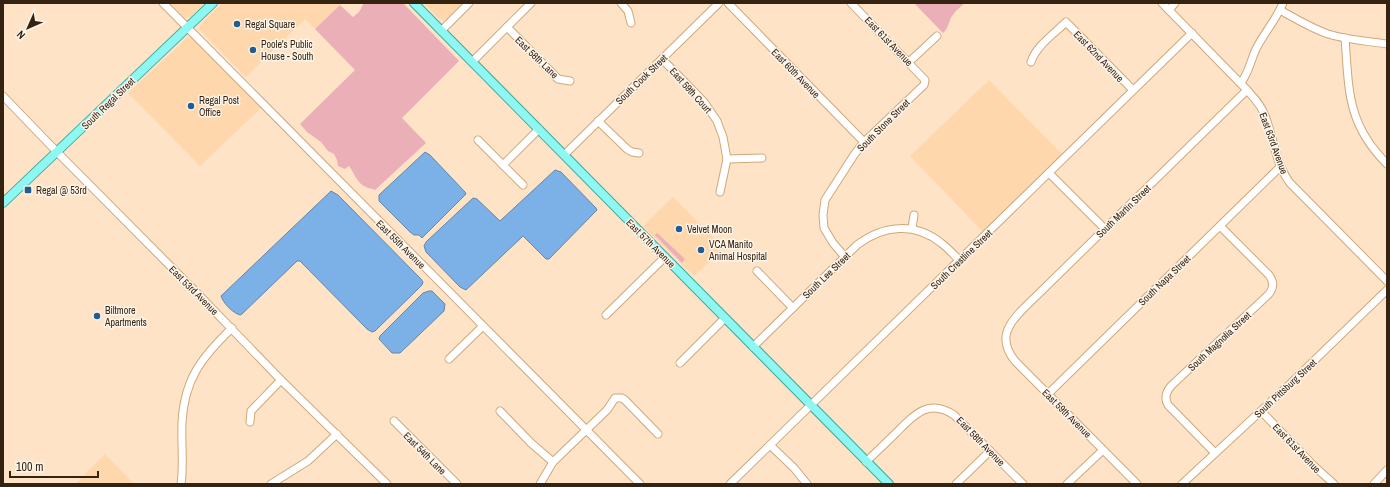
<svg xmlns="http://www.w3.org/2000/svg" width="1390" height="487" viewBox="0 0 1390 487" font-family="'Archivo Narrow',sans-serif">
	<style>
		.built { fill: #ffd7ac }
		.green { fill: #ebafb8 }
		.water { fill: #7bb1e6; stroke: #6586a6 }
		.lines { fill: none; stroke-linecap: round; stroke-linejoin: round }
		.minor-casing { stroke: #d1a778; stroke-width: 9 }
		.major-casing { stroke: #3fa99c; stroke-width: 10 }
		.minor { stroke: #fff; stroke-width: 7 }
		.major { stroke: #8ff7f1; stroke-width: 8 }
		.poi-dot { fill: #1f5d93; stroke: #fdf4ea; stroke-width: 1.5 }
		.labels { text-anchor: middle; stroke-width: 3; stroke-linejoin: round; paint-order: stroke }
		.poi-label { font-size: 10px; fill: #332310; stroke: #fdf4ea; text-anchor: start }
		.street-label { font-size: 10px; fill: #332310; stroke: #fdf4ea }
	</style>
	<rect width="100%" height="100%" fill="#fee3c7"/>
	<g class="built">
		<polygon points="170,3 205,3 188,18 184,17"/>
		<polygon points="222,3 342,3 315,29 305,19 246,77 199,29 201,24"/>
		<polygon points="424,3 463,3 447,19 444,20 438,18"/>
		<polygon points="188,37 192,38 261,108 200,166 128,93"/>
		<polygon points="989,80 1063,155 983,232 910,156"/>
		<polygon points="673,197 724,248 694,276 643,226"/>
		<polygon points="105,454 134,484 75,484"/>
	</g>
	<g class="green">
		<path d="M364,3h39l56,58 -57,57 24,25 -51,47c-3,-2 -6,-1 -9,-3 -9,-3 -12,-15 -17,-21l-4,3 -7,-3 -1,-6 -3,-6 -6,-3 -7,-9 -14,-10 -7,-8 55,-54 -40,-41 25,-24 13,12 6,-5z"/>
		<path d="M914,3h51c-5,4 -11,9 -14,15 -3,6 -3,11 -8,15z"/>
		<polygon points="657,233 685,259 682,263 655,235"/>
	</g>
	<g class="water">
		<polygon points="425,152 430,155 465,192 466,194 422,238 419,235 414,235 410,232 379,201 379,195"/>
		<polygon points="555,170 561,172 596,208 597,210 549,259 546,259 523,236 466,290 460,287 426,252 424,246 426,242 473,198 477,199 500,221"/>
		<path d="M331,191l7,4 83,84 2,3 -1,3 -47,46 -3,1 -5,-3 -67,-68h-3l-55,53 -2,1c-7,-2 -17,-12 -19,-19z"/>
		<polygon points="429,291 432,291 445,304 444,311 400,353 392,353 379,339 380,336 423,293"/>
	</g>
	<g class="lines">
		<defs>
			<g id="minor">
				<polyline points="163,3 640,484"/>
				<polyline points="621,3 628,11 631,23"/>
				<polyline points="728,3 864,142"/>
				<path d="M1162,3l85,87c7,8 15,16 18,26 9,22 10,47 25,67l97,98"/>
				<polyline points="1169,10 1175,3"/>
				<path d="M1280,10c16,9 31,18 48,24 19,6 40,7 59,10"/>
				<polyline points="507,27 558,79 570,81"/>
				<polyline points="441,31 469,3"/>
				<path d="M1345,38c4,53 2,86 42,126"/>
				<polyline points="662,59 704,102 717,121 723,137 727,159 720,192"/>
				<polyline points="472,62 531,3"/>
				<polyline points="909,62 937,36"/>
				<path d="M1031,62c5,-16 23,-28 35,-40l67,68"/>
				<path d="M1241,83c9,-13 9,-21 15,-34 8,-16 20,-29 27,-46"/>
				<polyline points="3,96 57,152 197,293 281,380 387,484"/>
				<polyline points="598,121 627,149 632,152 639,153"/>
				<polyline points="478,140 523,185"/>
				<polyline points="564,155 719,3"/>
				<polyline points="727,159 762,158"/>
				<polyline points="503,165 539,129"/>
				<polyline points="1049,173 1105,229"/>
				<polyline points="912,228 914,215"/>
				<polyline points="845,257 833,243 824,228 823,215 825,200 854,155 864,142 924,85 925,80 851,3"/>
				<polyline points="757,271 793,308"/>
				<polyline points="606,315 665,257"/>
				<path d="M753,347l104,-102c26,-20 58,-23 84,-2 7,5 12,11 18,17"/>
				<polyline points="449,359 483,326"/>
				<polyline points="680,363 725,318"/>
				<polyline points="1048,394 1280,167"/>
				<polyline points="500,411 531,443 553,462"/>
				<polyline points="1261,411 1314,466 1334,484"/>
				<polyline points="394,421 457,484"/>
				<polyline points="250,422 251,411 281,380"/>
				<polyline points="770,445 794,468 807,484"/>
				<path d="M1215,453l-47,-48c-4,-7 -2,-13 3,-19l98,-92c5,-7 5,-12 0,-19l-49,-49"/>
				<path d="M866,462c10,-10 20,-19 30,-29 18,-18 32,-35 58,-18l69,69"/>
				<path d="M181,484c3,-20 0,-41 1,-61 2,-44 20,-66 50,-95"/>
				<polyline points="271,484 308,461 337,434"/>
				<polyline points="540,484 553,462 607,410 615,398 622,398 625,400 658,434"/>
				<polyline points="730,484 1192,33"/>
				<polyline points="956,484 990,451"/>
				<polyline points="1067,484 1103,450"/>
				<path d="M1137,484l-122,-123c-17,-21 -8,-36 8,-52l224,-219"/>
				<polyline points="1182,484 1291,383 1387,290"/>
				<polyline points="1374,484 1387,470"/>
			</g>
			<g id="major">
				<polyline points="414,3 889,484"/>
				<polyline points="3,203 213,3"/>
			</g>
		</defs>
		<use href="#minor" class="minor-casing"/>
		<use href="#major" class="major-casing"/>
		<use href="#minor" class="minor"/>
		<use href="#major" class="major"/>
	</g>
	<g class="poi-dot">
		<circle cx="237" cy="24" r="4"/>
		<circle cx="253" cy="50" r="4"/>
		<circle cx="191" cy="106" r="4"/>
		<rect x="24" y="186" width="8" height="8" rx="2"/>
		<circle cx="679" cy="229" r="4"/>
		<circle cx="701" cy="250" r="4"/>
		<circle cx="97" cy="316" r="4"/>
	</g>
	<g class="labels">
		<g class="poi-label">
			<text x="245" y="28">Regal Square</text>
			<text x="261" y="48">Poole's Public<tspan x="261" dy="12">House - South</tspan></text>
			<text x="199" y="104">Regal Post<tspan x="199" dy="12">Office</tspan></text>
			<text x="36" y="194">Regal @ 53rd</text>
			<text x="687" y="233">Velvet Moon</text>
			<text x="709" y="248">VCA Manito<tspan x="709" dy="12">Animal Hospital</tspan></text>
			<text x="105" y="314">Biltmore<tspan x="105" dy="12">Apartments</tspan></text>
		</g>
		<g class="street-label">
			<text transform="translate(889 41) rotate(46)" y="4">East 61st Avenue</text>
			<text transform="translate(1099 56) rotate(46)" y="4">East 62nd Avenue</text>
			<text transform="translate(537 57) rotate(44)" y="4">East 58th Lane</text>
			<text transform="translate(796 73) rotate(46)" y="4">East 60th Avenue</text>
			<text transform="translate(641 79) rotate(-44)" y="4">South Cook Street</text>
			<text transform="translate(691 90) rotate(48)" y="4">East 59th Court</text>
			<text transform="translate(108 103) rotate(-44)" y="4">South Regal Street</text>
			<text transform="translate(883 125) rotate(-45)" y="4">South Stone Street</text>
			<text transform="translate(1274 143) rotate(70)" y="4">East 63rd Avenue</text>
			<text transform="translate(1123 211) rotate(-44)" y="4">South Martin Street</text>
			<text transform="translate(651 243) rotate(45)" y="4">East 57th Avenue</text>
			<text transform="translate(401 244) rotate(45)" y="4">East 55th Avenue</text>
			<text transform="translate(961 259) rotate(-44)" y="4">South Crestline Street</text>
			<text transform="translate(826 275) rotate(-44)" y="4">South Lee Street</text>
			<text transform="translate(1164 280) rotate(-44)" y="4">South Napa Street</text>
			<text transform="translate(194 290) rotate(45)" y="4">East 53rd Avenue</text>
			<text transform="translate(1219 341) rotate(-43)" y="4">South Magnolia Street</text>
			<text transform="translate(1285 388) rotate(-43)" y="4">South Pittsburg Street</text>
			<text transform="translate(1067 413) rotate(45)" y="4">East 59th Avenue</text>
			<text transform="translate(981 441) rotate(46)" y="4">East 58th Avenue</text>
			<text transform="translate(1297 448) rotate(46)" y="4">East 61st Avenue</text>
			<text transform="translate(425 453) rotate(45)" y="4">East 54th Lane</text>
		</g>
	</g>
	<rect width="1390" height="487" fill="none" stroke="#332310" stroke-width="8"/>
	<g transform="translate(28 28) rotate(225)" stroke="#fdf4ea" stroke-width="3" paint-order="stroke">
	<path d="M0-3L7 15L0 10L-7 15Z" fill="#332310"/>
	<text y="-6" font-size="11" font-weight="bold" text-anchor="middle" fill="#332310">N</text>
	</g>
	<path d="M10 471v6h88v-6" fill="none" stroke="#332310" stroke-width="2"/>
	<text x="16" y="471" font-size="12" fill="#332310" stroke="#fdf4ea" stroke-width="3" paint-order="stroke">100 m</text>
</svg>
